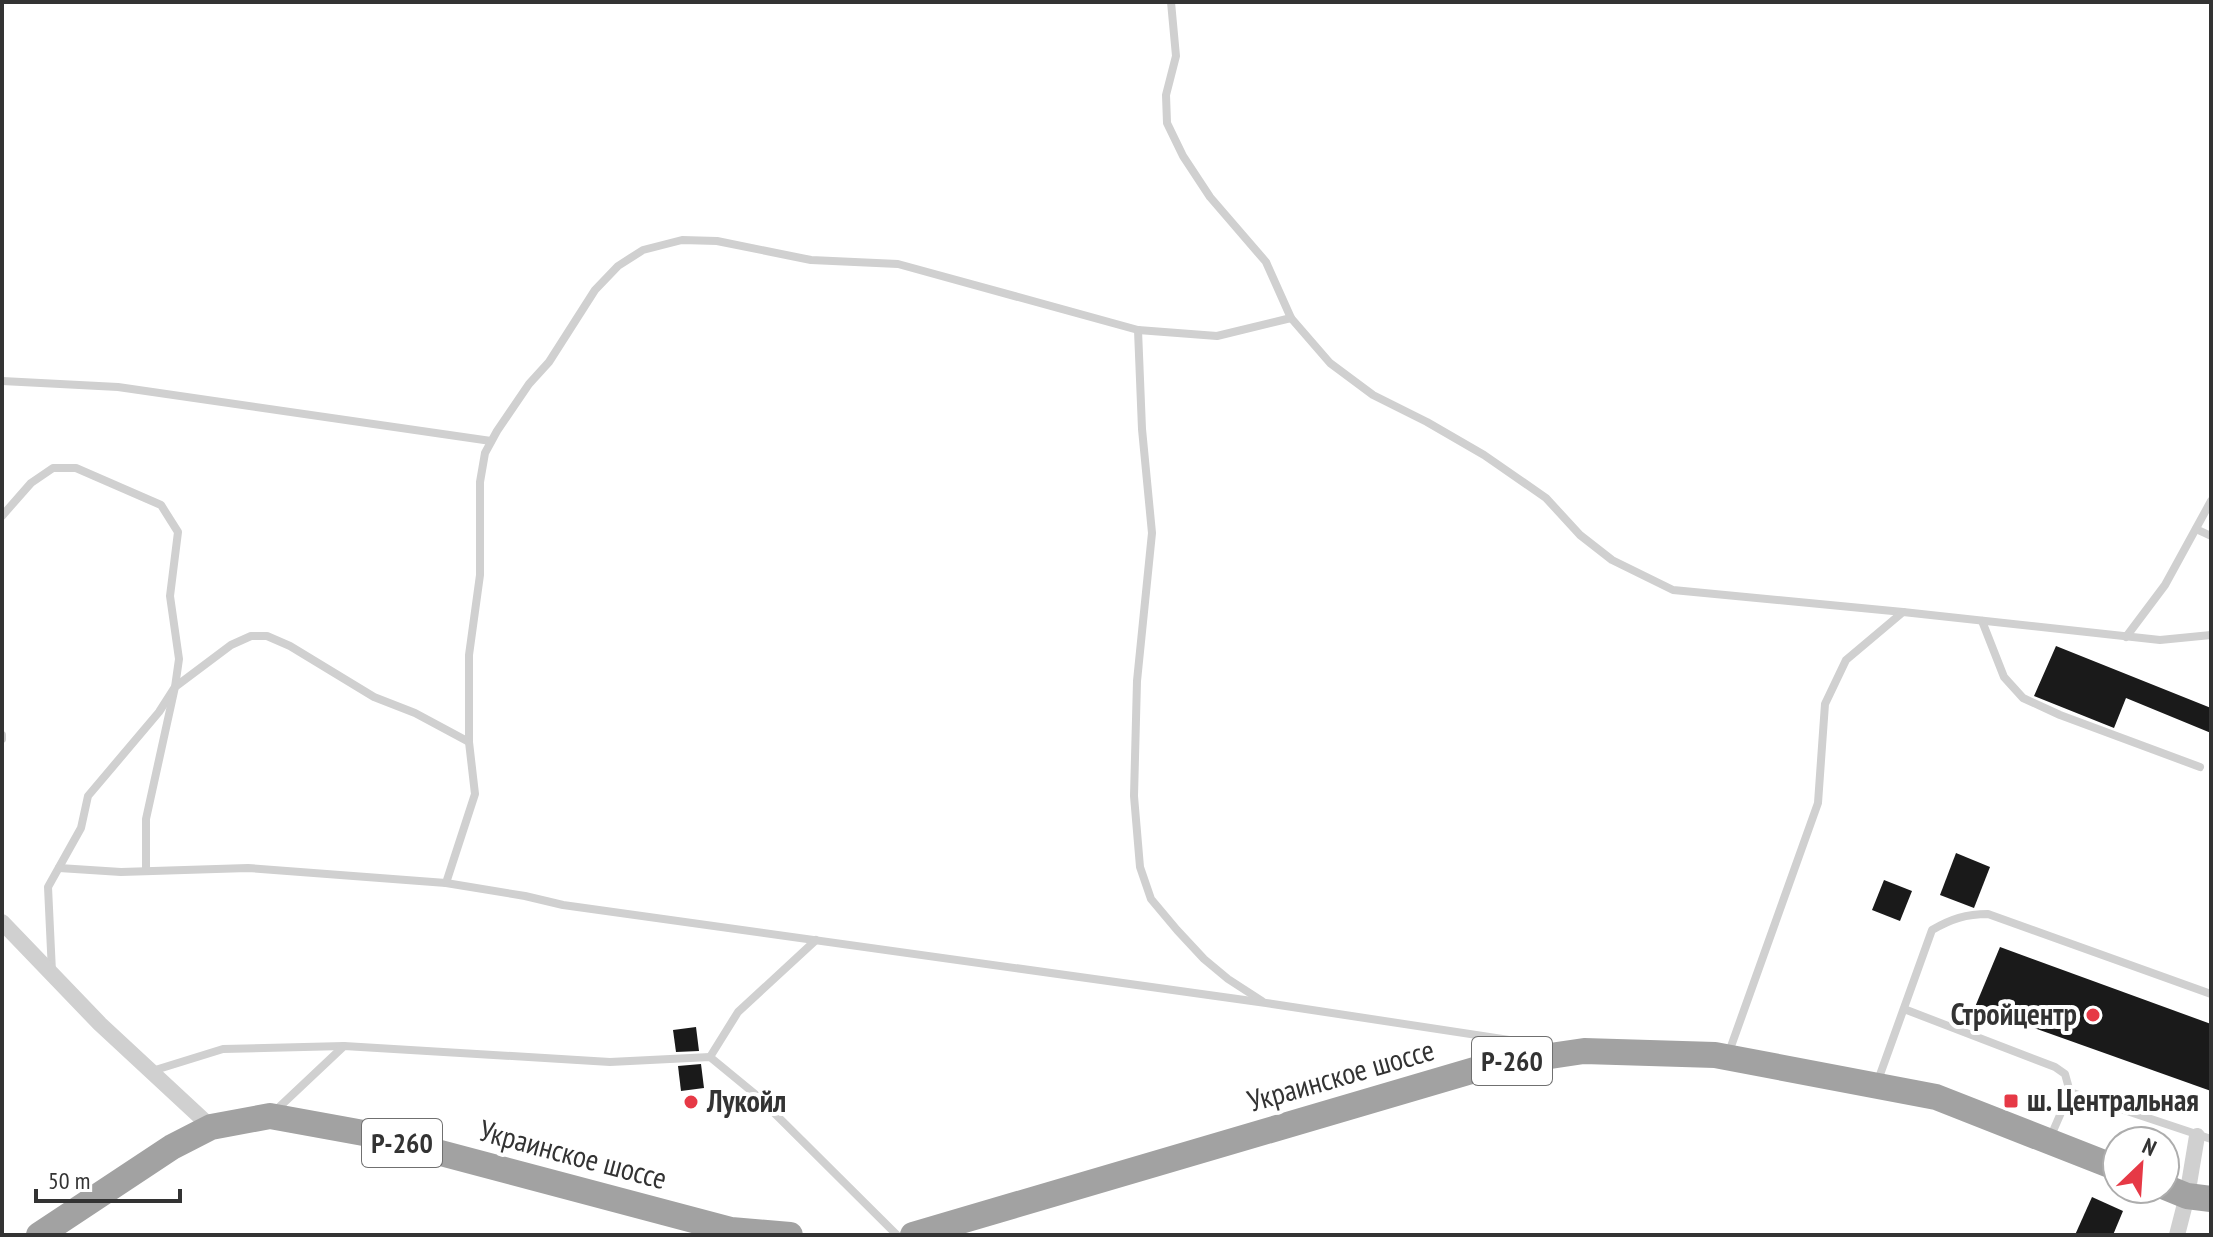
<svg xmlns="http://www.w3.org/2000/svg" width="2213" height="1237" viewBox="0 0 2213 1237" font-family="'PT Sans Narrow',sans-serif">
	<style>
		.building { fill: #1a1a1a }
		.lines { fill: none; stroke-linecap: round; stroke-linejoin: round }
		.service { stroke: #d0d0d0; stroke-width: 8 }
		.minor { stroke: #d0d0d0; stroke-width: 16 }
		.trunk { stroke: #a2a2a2; stroke-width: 26 }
		.poi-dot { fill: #e63946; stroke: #fff; stroke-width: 3 }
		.labels { text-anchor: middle; stroke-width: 8; stroke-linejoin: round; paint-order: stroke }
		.shield { fill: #fff; stroke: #707070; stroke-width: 2 }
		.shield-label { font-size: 28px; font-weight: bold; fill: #333 }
		.poi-label { font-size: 30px; font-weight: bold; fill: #333; stroke: #fff; text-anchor: start }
		.street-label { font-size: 30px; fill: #333; stroke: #fff }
	</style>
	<rect width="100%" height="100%" fill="#fff"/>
	<g class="building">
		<polygon points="2056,646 2211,708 2211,733 2126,698 2114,728 2034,696"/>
		<polygon points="1956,853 1990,867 1974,908 1940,895"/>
		<polygon points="1884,880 1912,891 1900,921 1872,910"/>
		<polygon points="2000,947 2211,1024 2211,1091 1975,1007"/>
		<polygon points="696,1027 699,1051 676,1052 673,1030"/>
		<polygon points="701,1064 704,1088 681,1091 678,1066"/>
		<polygon points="2092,1197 2123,1211 2113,1235 2075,1235"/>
	</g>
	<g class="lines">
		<g class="service">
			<polyline points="1291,318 1330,363 1373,395 1427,422 1484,455 1546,498 1580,535 1612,560 1673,590 1903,612"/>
			<polyline points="1138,330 1142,429 1152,533 1137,681 1134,796 1140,867 1151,899 1177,930 1204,959 1228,979 1262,1001"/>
			<polyline points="2,381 118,387 491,441"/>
			<polyline points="2,516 31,483 53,468 76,468 161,505 178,532 170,596 179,659 175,687 159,712 88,796 81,828 48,887 52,972"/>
			<polyline points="2196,529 2211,536"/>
			<polyline points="1982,621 2004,677 2023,698 2060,715 2200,767"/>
			<polyline points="2126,637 2165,585 2211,501"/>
			<polyline points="2,735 2,739"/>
			<polyline points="59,868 121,872 248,868 446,883 525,896 563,905 1266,1003 1549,1046"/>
			<polyline points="146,871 146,819 175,687 231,645 251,636 267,636 290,646 374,697 415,713 469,742 469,655 480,575 480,482 485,453 497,431 529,384 549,362 595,290 618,266 643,250 682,240 717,241 811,260 898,264 1138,330 1217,336 1291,318 1266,262 1210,197 1183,156 1167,123 1166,95 1176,56 1171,2"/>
			<polyline points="446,883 475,794 469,742"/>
			<polyline points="1904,1009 2055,1067 2065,1074 2070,1092 2050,1138"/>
			<polyline points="1729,1052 1818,803 1825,704 1846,660 1903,612 2160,640 2211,635"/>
			<polyline points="710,1057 738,1012 816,940"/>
			<polyline points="152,1071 223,1049 344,1046"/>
			<path d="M1877,1083l55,-153c19,-11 34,-16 56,-16l223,80"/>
			<polyline points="2070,1092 2211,1139"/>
			<polyline points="275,1111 344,1046 610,1062 710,1057 755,1094 897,1235"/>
		</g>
		<g class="minor">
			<polyline points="2,922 100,1024 211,1127"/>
			<polyline points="2177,1235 2187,1196 2197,1136"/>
		</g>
		<g class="trunk">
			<polyline points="2165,1187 2187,1196 2211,1199"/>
			<polyline points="39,1235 172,1147 211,1127 270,1116 369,1134 731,1230 790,1235"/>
			<polyline points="913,1235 1495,1064 1584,1051 1715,1055 1936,1097 2117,1168"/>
		</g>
	</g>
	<g class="poi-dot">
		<circle cx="2093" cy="1015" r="8"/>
		<rect x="2003" y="1093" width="16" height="16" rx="4"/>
		<circle cx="691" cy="1102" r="8"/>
	</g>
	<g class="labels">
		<g class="shield">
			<rect x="1472" y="1037" width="80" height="48" rx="6"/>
			<rect x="362" y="1119" width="80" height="48" rx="6"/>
		</g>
		<g class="shield-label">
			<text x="1512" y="1071">Р-260</text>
			<text x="402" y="1153">Р-260</text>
		</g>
		<g class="poi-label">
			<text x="2077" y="1025" text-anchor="end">Стройцентр</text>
			<text x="2027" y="1111">ш. Центральная</text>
			<text x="707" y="1112">Лукойл</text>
		</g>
		<g class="street-label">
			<text transform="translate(1341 1076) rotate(-16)" y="10">Украинское шоссе</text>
			<text transform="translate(573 1155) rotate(15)" y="10">Украинское шоссе</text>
		</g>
	</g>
	<rect width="2213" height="1237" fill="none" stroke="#333333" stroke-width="8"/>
	<g transform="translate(2141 1165) rotate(25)"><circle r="38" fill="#ffffff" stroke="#adadad" stroke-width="2"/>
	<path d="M0-6L14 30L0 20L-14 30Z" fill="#e63946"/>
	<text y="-12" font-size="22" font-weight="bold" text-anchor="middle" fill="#333333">N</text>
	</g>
	<path d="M36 1189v12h144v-12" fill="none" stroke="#333333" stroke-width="4"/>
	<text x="48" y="1189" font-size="24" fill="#333333" stroke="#ffffff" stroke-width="6" paint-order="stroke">50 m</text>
</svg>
